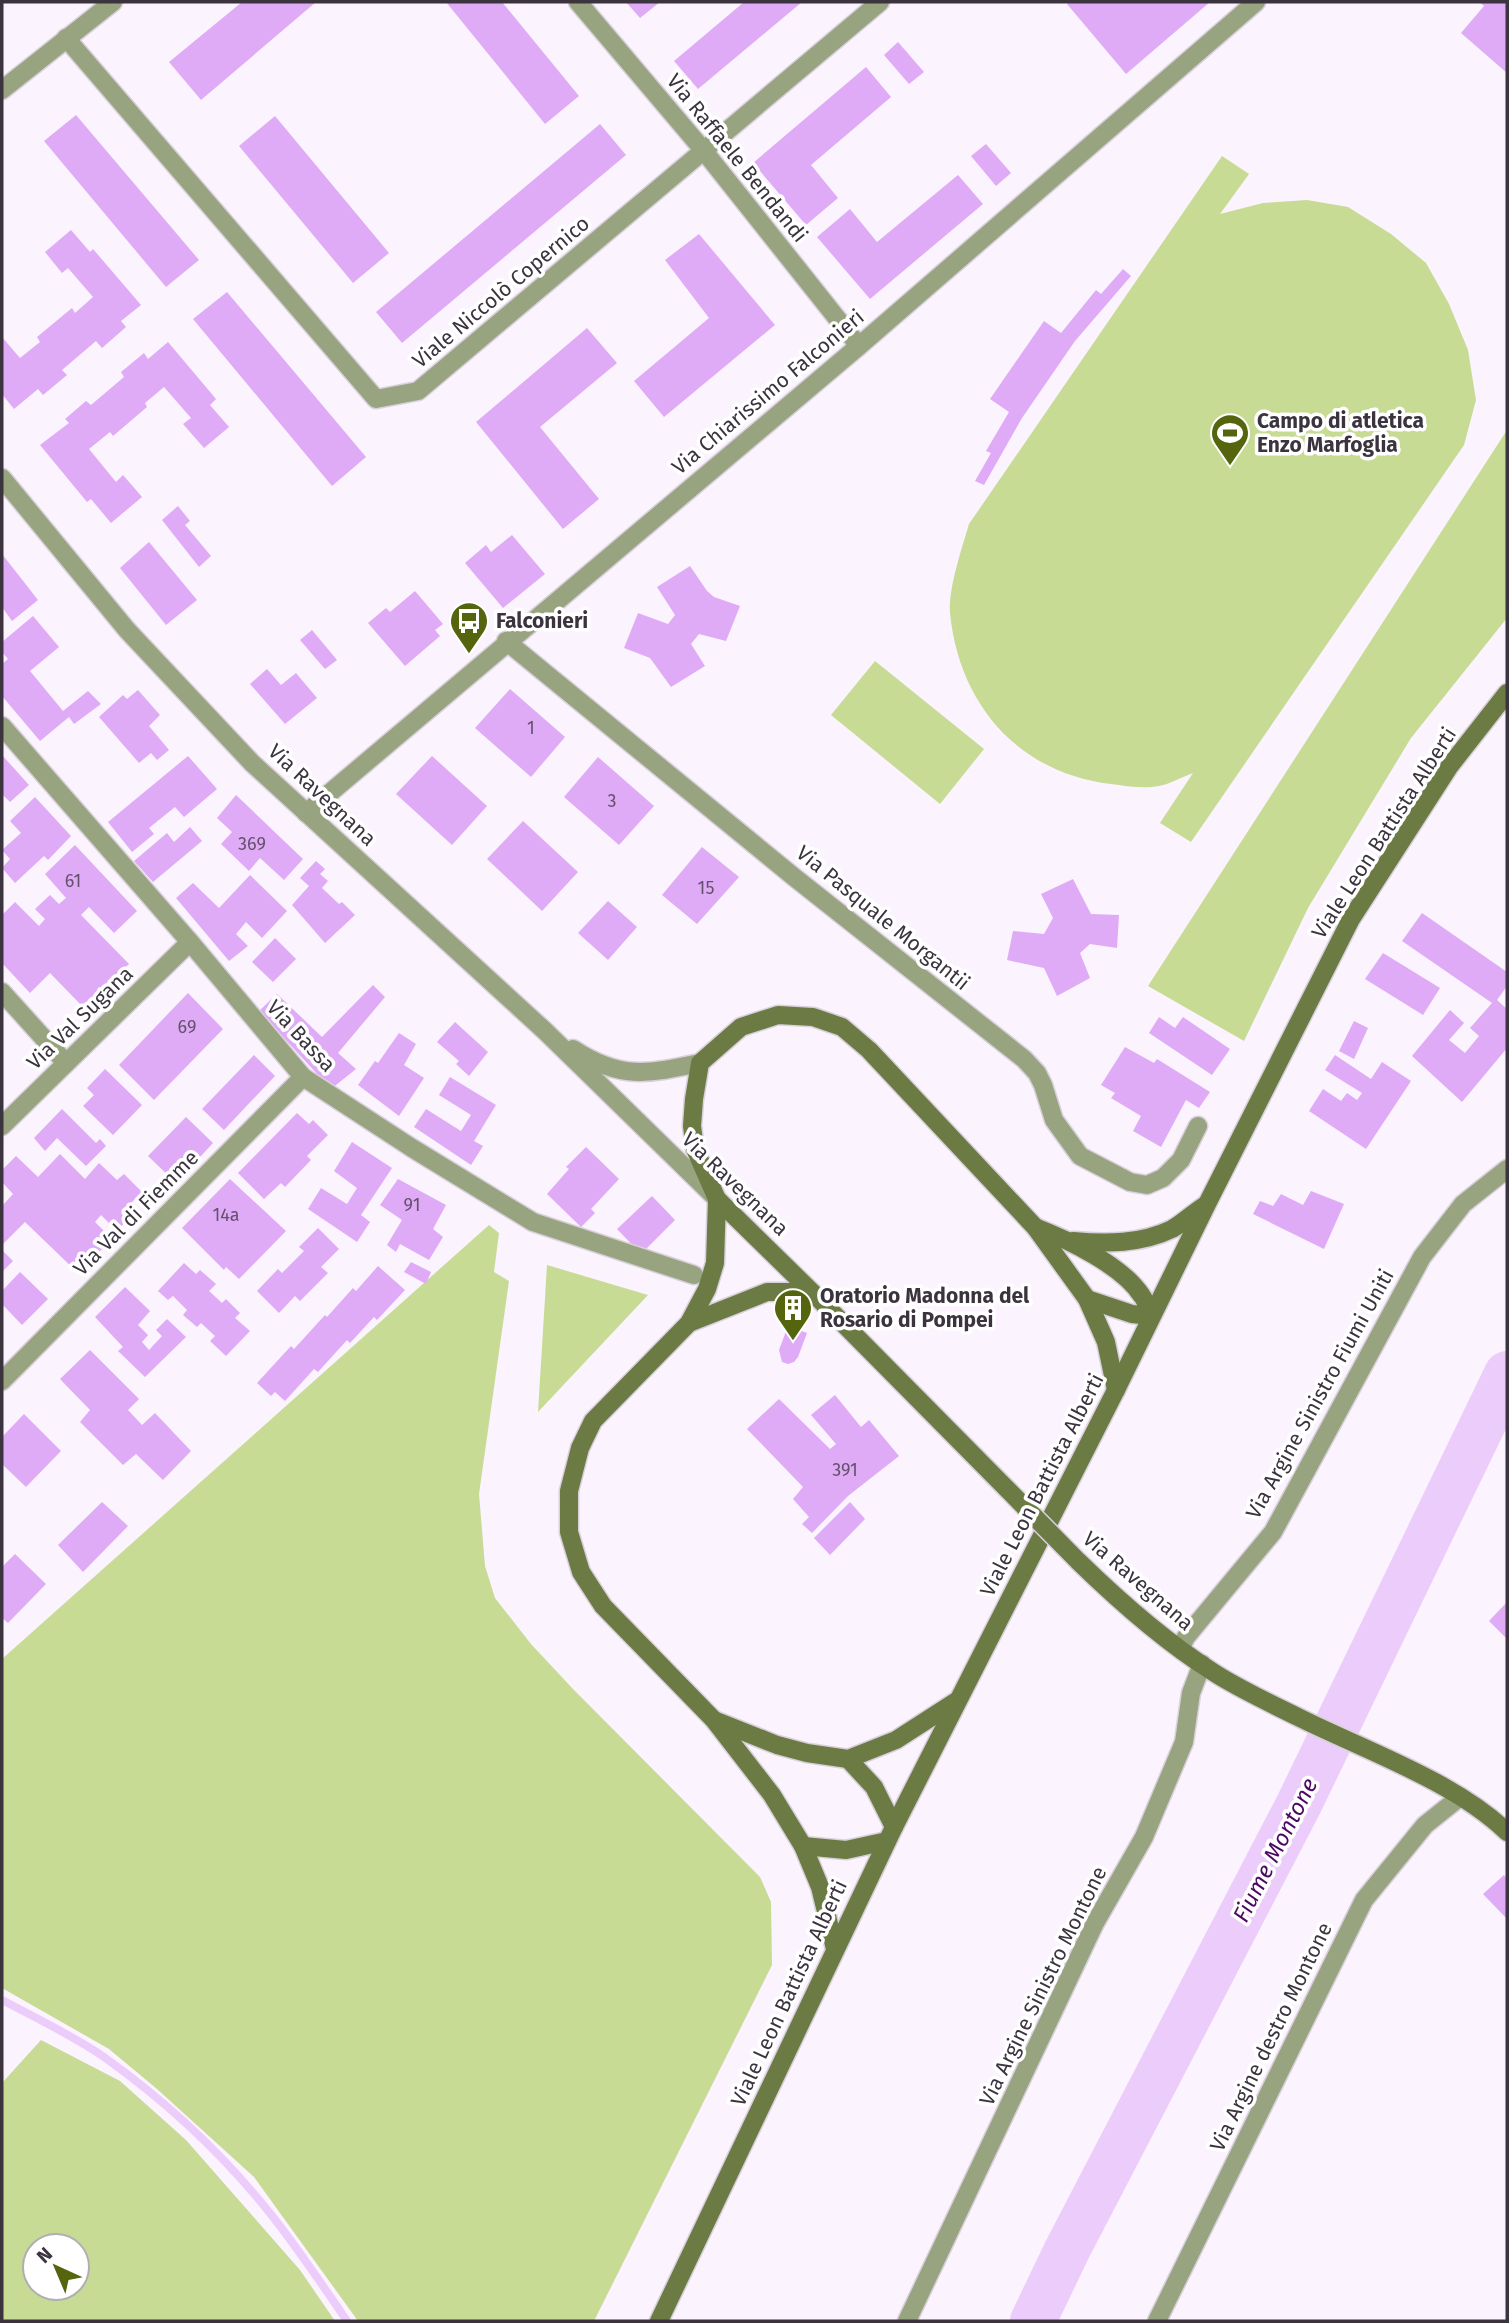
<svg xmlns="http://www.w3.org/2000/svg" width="1509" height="2323" viewBox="0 0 1509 2323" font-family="'Fira Sans',sans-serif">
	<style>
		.green { fill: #c7db95; fill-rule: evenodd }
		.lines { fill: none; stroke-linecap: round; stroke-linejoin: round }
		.stream { stroke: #ecccfa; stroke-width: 8 }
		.river { stroke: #ecccfa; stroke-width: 46 }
		.building { fill: #e0abf6 }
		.minor-casing { stroke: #d8d1dc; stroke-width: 21 }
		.tertiary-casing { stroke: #d8d1dc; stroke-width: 21 }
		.secondary-casing { stroke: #d8d1dc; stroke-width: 21 }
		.minor { stroke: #98a37f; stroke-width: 18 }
		.tertiary { stroke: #98a37f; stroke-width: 18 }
		.secondary { stroke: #6c7b44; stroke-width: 18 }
		.secondary-bridge-casing { stroke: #d8d1dc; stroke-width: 21; stroke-linecap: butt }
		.secondary-bridge { stroke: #6c7b44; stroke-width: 18 }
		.labels { text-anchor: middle; stroke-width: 7; stroke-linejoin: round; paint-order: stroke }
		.number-label { font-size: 18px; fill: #64526d }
		.street-label { font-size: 21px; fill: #3b343f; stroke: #fff }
		.poi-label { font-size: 21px; font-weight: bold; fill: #3b343f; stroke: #fff; text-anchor: start }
		.water-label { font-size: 23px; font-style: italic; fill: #4d0863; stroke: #fff }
	</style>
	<rect width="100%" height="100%" fill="#fbf3fe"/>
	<g class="green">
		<path d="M1222,156l27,18 -29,40 43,-11 44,-3 41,7 43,27 35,29 23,41 19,46 8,50 -12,45 -273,397 -31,-19 33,-50c-11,4 -23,11 -34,13 -16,3 -33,0 -48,-2 -93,-11 -152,-80 -161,-171 -2,-24 12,-65 19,-89z"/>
		<polygon points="1507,430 1507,618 1411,738 1308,908 1244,1041 1148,986"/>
		<polygon points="875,661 984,749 940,804 831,715"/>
		<polygon points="489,1225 499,1233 494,1272 509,1281 479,1494 485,1566 495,1598 531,1644 573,1689 760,1877 771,1902 772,1965 594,2321 358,2321 254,2177 157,2089 109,2049 2,1988 2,1659"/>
		<polygon points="547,1265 648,1295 538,1412"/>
		<path d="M41,2040l79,41 66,59 114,130 35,51h-333v-238zM77,2246v42h-42v-42z"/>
	</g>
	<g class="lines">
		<path class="stream" d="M2,2000c34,18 70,35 102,57 63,45 121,99 169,160 26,33 50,69 74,104"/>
		<polyline class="river" points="1033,2321 1067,2250 1299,1804 1507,1374"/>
	</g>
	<g class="building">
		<polygon points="242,2 316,2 201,100 169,62"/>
		<polygon points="446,2 502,2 579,96 545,124"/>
		<polygon points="626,2 660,2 640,18"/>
		<polygon points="744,2 802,2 698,89 674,61"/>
		<polygon points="1069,2 1210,2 1126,74 1067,4"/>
		<polygon points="1479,2 1507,2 1507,73 1461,33 1484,6"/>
		<polygon points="898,42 924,72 909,84 884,55"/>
		<polygon points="866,67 891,97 811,165 838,198 806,225 753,163"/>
		<polygon points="76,115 199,260 166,287 44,141"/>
		<polygon points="275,116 389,253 353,283 239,146"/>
		<polygon points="600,124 626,155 402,343 376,312"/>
		<polygon points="986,144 1011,173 996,186 971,156"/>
		<polygon points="958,175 983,204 870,299 817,237 850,209 877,242"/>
		<polygon points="71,230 90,252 93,249 141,305 121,321 126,327 102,348 96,341 62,370 67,375 43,395 38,389 14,409 2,394 2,337 20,358 40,342 37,337 72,308 75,313 93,297 68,268 62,273 45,252"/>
		<polygon points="699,234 775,325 664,417 634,381 709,318 665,260"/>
		<polygon points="1123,269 1131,276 1075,341 1022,418 984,485 975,481 991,453 986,451 1009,412 990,399 1044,321 1061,333 1096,290 1101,294"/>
		<polygon points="227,292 366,457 332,486 193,319"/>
		<polygon points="587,328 617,363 540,427 599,499 563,529 476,422"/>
		<polygon points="168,342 216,399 210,405 229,427 204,448 183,424 191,418 164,387 145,403 147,407 113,436 110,432 89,449 116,482 123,475 142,497 111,523 91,499 87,502 40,445 69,423 65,419 86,401 91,405 124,377 121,372 144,353 148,359"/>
		<polygon points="178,506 190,521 185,525 211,556 199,567 162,520"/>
		<polygon points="512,535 545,574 503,608 465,563 486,545 491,552"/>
		<polygon points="149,542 197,600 166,625 120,568"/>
		<polygon points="2,554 38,600 12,621 2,607"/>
		<polygon points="690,566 707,591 714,597 740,606 726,641 699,634 691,644 705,666 671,687 650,658 624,648 638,613 668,624 675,615 657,587"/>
		<polygon points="415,591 443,624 435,630 440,636 405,666 368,623 386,608 390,612"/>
		<polygon points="33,616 59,647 30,671 63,711 88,691 101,704 74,724 69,717 40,741 2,696 2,664 8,659 2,652 2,642"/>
		<polygon points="312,630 337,660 325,669 300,640"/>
		<polygon points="267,669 281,685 296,673 317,698 285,724 250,684"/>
		<polygon points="510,689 565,737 531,777 475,728"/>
		<polygon points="138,690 160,715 149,726 169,750 157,760 151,753 139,763 99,717 123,695 127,699"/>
		<polygon points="2,755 29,785 10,802 2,794"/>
		<polygon points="188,756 217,789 184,817 175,807 149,828 154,834 132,852 108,822"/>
		<polygon points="432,756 487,806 452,845 396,794"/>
		<polygon points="598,757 654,806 619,845 564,797"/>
		<polygon points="236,795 303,859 284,880 260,858 249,871 221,844 232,832 217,818"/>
		<polygon points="35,797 71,836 48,860 44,856 15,883 2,868 10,859 2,850 21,833 10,821"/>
		<polygon points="523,821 578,872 542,911 487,859"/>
		<polygon points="190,827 202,841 153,882 134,861 167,833 174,842"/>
		<polygon points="75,845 137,911 114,933 89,907 81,915 129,964 83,1007 50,973 30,993 2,963 2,915 15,902 39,926 45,919 35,909 50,895 59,904 66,898 45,874"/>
		<polygon points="702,847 739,877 697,924 662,895"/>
		<polygon points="316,861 325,869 320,874 328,881 322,888 339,904 342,902 355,915 325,943 292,905 309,886 300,878"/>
		<polygon points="250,875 287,911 262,938 246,922 236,934 248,946 229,961 176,898 193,883 219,908"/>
		<polygon points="1073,879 1091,914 1119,915 1117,948 1090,944 1080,953 1090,978 1057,996 1044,968 1007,960 1013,931 1044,934 1053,918 1041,894"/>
		<polygon points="608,901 637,927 608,960 578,933"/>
		<polygon points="1422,913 1507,972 1507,986 1497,1000 1507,1009 1507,1048 1462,1102 1412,1056 1450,1010 1464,1023 1449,1040 1465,1053 1479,1036 1470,1028 1492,1003 1402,941"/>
		<polygon points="275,938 296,959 273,982 252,962"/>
		<polygon points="1383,953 1440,988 1423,1015 1365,979"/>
		<polygon points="373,985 385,997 338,1053 356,1069 331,1089 259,1011 277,994 322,1037"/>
		<polygon points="188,993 223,1029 154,1100 119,1065"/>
		<polygon points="1159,1017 1175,1028 1183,1017 1230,1049 1212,1075 1149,1033"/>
		<polygon points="1354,1021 1368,1028 1354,1059 1339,1051"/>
		<polygon points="455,1022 488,1052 469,1076 456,1064 459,1061 437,1042"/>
		<polygon points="399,1033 416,1044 404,1065 424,1078 399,1116 358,1085 375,1061 378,1063"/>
		<polygon points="1125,1047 1154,1063 1157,1059 1210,1092 1199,1108 1186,1100 1161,1147 1133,1131 1141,1116 1111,1098 1115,1093 1101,1085"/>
		<polygon points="254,1055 275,1076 224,1130 202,1109"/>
		<polygon points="1335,1055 1371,1079 1382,1062 1411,1081 1366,1149 1309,1111 1323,1089 1341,1101 1347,1093 1357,1100 1362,1093 1325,1070"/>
		<polygon points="105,1069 142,1105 113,1135 83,1106 94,1095 87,1088"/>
		<polygon points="450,1077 496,1105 474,1141 483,1146 471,1165 414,1127 426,1109 461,1131 471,1115 439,1095"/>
		<polygon points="62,1109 96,1143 100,1139 106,1146 86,1166 57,1138 45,1151 34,1138"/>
		<polygon points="297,1113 309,1124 313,1120 328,1135 307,1156 311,1160 285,1187 281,1183 264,1199 238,1173"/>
		<polygon points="186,1117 213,1143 176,1183 148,1156"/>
		<polygon points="352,1142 392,1168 361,1215 370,1222 357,1242 308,1209 321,1188 347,1204 357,1188 334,1171"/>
		<polygon points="586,1147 619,1179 591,1209 595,1213 581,1227 547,1194 569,1169 566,1167"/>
		<polygon points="60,1154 85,1179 99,1163 117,1180 124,1174 142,1192 121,1213 127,1220 117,1231 101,1215 95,1222 112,1239 78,1273 25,1222 2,1245 2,1206 13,1194 2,1182 2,1170 16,1156 38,1177"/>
		<polygon points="230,1179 286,1231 239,1279 226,1267 224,1270 182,1228"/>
		<polygon points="398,1179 446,1205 433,1229 443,1237 429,1260 400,1244 396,1252 387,1245 402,1220 380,1205"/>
		<polygon points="1311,1191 1344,1204 1324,1249 1253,1214 1260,1201 1273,1206 1281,1194 1303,1205"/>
		<polygon points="652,1196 675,1220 641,1254 617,1229"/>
		<polygon points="318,1228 339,1249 321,1267 328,1273 300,1301 295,1296 279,1313 257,1291 278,1269 282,1273 304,1251 299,1247"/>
		<polygon points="2,1250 13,1261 2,1272"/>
		<polygon points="411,1262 431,1272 426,1284 404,1272"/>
		<polygon points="184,1263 196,1274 200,1270 216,1284 209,1291 222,1303 226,1299 240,1313 235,1318 250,1331 226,1356 210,1341 215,1336 201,1323 197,1327 183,1315 187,1310 173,1296 168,1300 158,1291"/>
		<polygon points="378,1266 405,1290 377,1320 374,1317 350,1343 347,1340 318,1372 314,1369 285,1401 275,1392 271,1396 257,1383 291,1346 294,1349 325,1315 327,1317 353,1288 356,1291"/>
		<polygon points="20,1272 48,1299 22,1325 2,1304 2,1291"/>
		<polygon points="125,1287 150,1311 138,1325 148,1335 142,1342 149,1350 162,1336 156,1330 167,1319 186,1337 145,1377 118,1351 123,1347 95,1317"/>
		<polygon points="788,1326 807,1333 798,1357 794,1362 788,1364 782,1362 779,1350"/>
		<polygon points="90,1350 139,1399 128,1410 142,1425 155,1413 191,1451 163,1480 136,1454 123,1465 80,1422 90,1410 60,1379"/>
		<polygon points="835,1395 861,1427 869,1420 899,1456 848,1496 812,1533 802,1524 809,1517 793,1499 803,1487 747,1429 779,1399 830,1449 836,1444 811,1415"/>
		<polygon points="24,1414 61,1451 26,1487 2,1464 2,1437"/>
		<polygon points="102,1502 128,1526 83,1572 58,1545"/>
		<polygon points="850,1502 865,1519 830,1555 814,1538"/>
		<polygon points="15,1554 46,1584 8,1623 2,1618 2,1567"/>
		<polygon points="1507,1602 1507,1639 1489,1621"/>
		<polygon points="1504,1875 1507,1879 1507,1919 1483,1894"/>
	</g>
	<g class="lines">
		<defs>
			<g id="minor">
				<polyline points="578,2 704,151 859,346"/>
				<polyline points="66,38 376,399 418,391 880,2"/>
				<polyline points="506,641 794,877 1024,1059 1037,1073 1043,1085 1054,1120 1080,1156 1130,1182 1147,1185 1163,1178 1181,1160 1198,1126"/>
				<polyline points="2,726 190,942 303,1077 412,1148 533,1222 694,1275"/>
				<polyline points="306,813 859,346 1256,2"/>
				<polyline points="2,992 66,1063"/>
				<polyline points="2,1126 190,942"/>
				<polyline points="2,1381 303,1077"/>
				<polyline points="1180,1649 1186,1637 1273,1532 1422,1257 1463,1204 1507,1169"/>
				<polyline points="907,2321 1095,1923 1144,1837 1184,1742 1191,1693 1202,1664"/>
				<polyline points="1157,2321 1364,1900 1425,1825 1460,1797"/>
			</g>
			<g id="tertiary">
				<polyline points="2,90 113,2"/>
				<polyline points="2,478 127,630 252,763 545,1031 716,1198"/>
				<path d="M573,1049c47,31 75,25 127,14"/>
			</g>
			<g id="secondary">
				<polyline points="717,1199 817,1297 1008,1490"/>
				<path d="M1035,1227c33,13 87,38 107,69 4,5 6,13 9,20"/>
				<path d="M1073,1241c33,3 68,3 99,-12 11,-6 21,-16 32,-23"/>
				<polyline points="1087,1299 1132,1314 1151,1316"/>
				<polyline points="689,1323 767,1292 792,1292 817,1297"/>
				<path d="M1078,1561c41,40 86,80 135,111 26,17 57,31 85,45 66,33 156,64 209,115"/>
				<polyline points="714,1720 777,1745 807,1753 848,1759 896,1740 955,1702"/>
				<polyline points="848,1759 874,1787 894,1827"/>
				<polyline points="803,1846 846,1850 887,1841"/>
				<polyline points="835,1949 820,1887 803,1846 772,1795 714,1720 603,1606 581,1572 569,1532 569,1491 580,1448 593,1421 689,1323 707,1289 715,1263 717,1199 695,1149 692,1126 694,1099 700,1063 741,1027 778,1015 813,1017 842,1027 869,1050 1035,1227 1087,1299 1106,1342 1116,1390"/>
				<polyline points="659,2321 894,1827 1116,1390 1207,1204 1351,919 1449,767 1507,693"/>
			</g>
		</defs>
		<use href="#minor" class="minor-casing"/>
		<use href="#tertiary" class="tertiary-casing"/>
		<use href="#secondary" class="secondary-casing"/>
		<use href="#minor" class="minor"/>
		<use href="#tertiary" class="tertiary"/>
		<use href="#secondary" class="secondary"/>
		<defs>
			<polyline id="secondary-bridge" points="1008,1490 1078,1561"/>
		</defs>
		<use href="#secondary-bridge" class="secondary-bridge-casing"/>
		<use href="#secondary-bridge" class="secondary-bridge"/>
	</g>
	<defs>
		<symbol id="stadium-pin" viewBox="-11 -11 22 30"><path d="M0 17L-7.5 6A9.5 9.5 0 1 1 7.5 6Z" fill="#54650e" stroke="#fff"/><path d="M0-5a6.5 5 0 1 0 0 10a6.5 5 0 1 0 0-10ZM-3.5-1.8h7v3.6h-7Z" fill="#fff"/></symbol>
		<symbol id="bus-pin" viewBox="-11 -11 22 30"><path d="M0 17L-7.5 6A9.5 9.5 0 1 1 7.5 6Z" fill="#54650e" stroke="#fff"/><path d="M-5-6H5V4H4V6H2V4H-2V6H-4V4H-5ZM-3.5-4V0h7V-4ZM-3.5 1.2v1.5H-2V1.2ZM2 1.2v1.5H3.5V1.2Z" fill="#fff"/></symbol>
		<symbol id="building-pin" viewBox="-11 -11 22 30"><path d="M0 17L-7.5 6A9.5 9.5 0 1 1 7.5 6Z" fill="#54650e" stroke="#fff"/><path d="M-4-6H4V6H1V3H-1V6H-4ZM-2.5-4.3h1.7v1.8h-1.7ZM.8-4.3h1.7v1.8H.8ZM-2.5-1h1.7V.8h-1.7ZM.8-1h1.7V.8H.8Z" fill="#fff"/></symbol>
	</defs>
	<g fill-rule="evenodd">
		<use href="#stadium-pin" x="1208" y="411" width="44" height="60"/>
		<use href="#bus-pin" x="447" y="599" width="44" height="60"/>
		<use href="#building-pin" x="771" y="1286" width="44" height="60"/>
	</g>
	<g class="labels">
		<g class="number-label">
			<text x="531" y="734">1</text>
			<text x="612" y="807">3</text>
			<text x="252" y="850">369</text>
			<text x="73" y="887">61</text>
			<text x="706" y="894">15</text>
			<text x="187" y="1033">69</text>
			<text x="412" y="1211">91</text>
			<text x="226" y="1221">14a</text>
			<text x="845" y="1476">391</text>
		</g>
		<g class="street-label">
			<text transform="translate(737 158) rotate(51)" y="7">Via Raffaele Bendandi</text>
			<text transform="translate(501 292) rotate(-40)" y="7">Viale Niccolò Copernico</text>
			<text transform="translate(768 392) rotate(-40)" y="7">Via Chiarissimo Falconieri</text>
			<text transform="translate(322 795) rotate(43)" y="7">Via Ravegnana</text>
			<text transform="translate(1384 833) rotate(-57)" y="7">Viale Leon Battista Alberti</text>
			<text transform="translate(883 918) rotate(39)" y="7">Via Pasquale Morgantii</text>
			<text transform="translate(80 1018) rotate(-44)" y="7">Via Val Sugana</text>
			<text transform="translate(301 1036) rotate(47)" y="7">Via Bassa</text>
			<text transform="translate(735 1184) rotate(44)" y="7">Via Ravegnana</text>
			<text transform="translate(136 1213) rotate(-45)" y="7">Via Val di Fiemme</text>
			<text transform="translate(1320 1394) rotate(-61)" y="7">Via Argine Sinistro Fiumi Uniti</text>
			<text transform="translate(1042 1485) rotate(-63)" y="7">Viale Leon Battista Alberti</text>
			<text transform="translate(1138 1581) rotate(41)" y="7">Via Ravegnana</text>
			<text transform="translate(1043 1986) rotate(-64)" y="7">Via Argine Sinistro Montone</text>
			<text transform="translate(789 1993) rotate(-65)" y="7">Viale Leon Battista Alberti</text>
			<text transform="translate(1271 2037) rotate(-64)" y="7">Via Argine destro Montone</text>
		</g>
		<g class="poi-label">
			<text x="1257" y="428">Campo di atletica<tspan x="1257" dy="24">Enzo Marfoglia</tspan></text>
			<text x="496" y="628">Falconieri</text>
			<text x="820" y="1303">Oratorio Madonna del<tspan x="820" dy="24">Rosario di Pompei</tspan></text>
		</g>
		<g class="water-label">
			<text transform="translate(1275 1850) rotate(-63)" y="8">Fiume Montone</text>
		</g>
	</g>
	<rect width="1509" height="2323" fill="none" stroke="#3b343f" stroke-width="7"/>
	<g transform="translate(56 2267) rotate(316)"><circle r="33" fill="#ffffff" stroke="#b1aeb2" stroke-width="2"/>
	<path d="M0-5L12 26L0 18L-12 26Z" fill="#54650e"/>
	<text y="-10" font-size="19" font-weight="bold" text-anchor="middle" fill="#3b343f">N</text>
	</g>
</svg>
